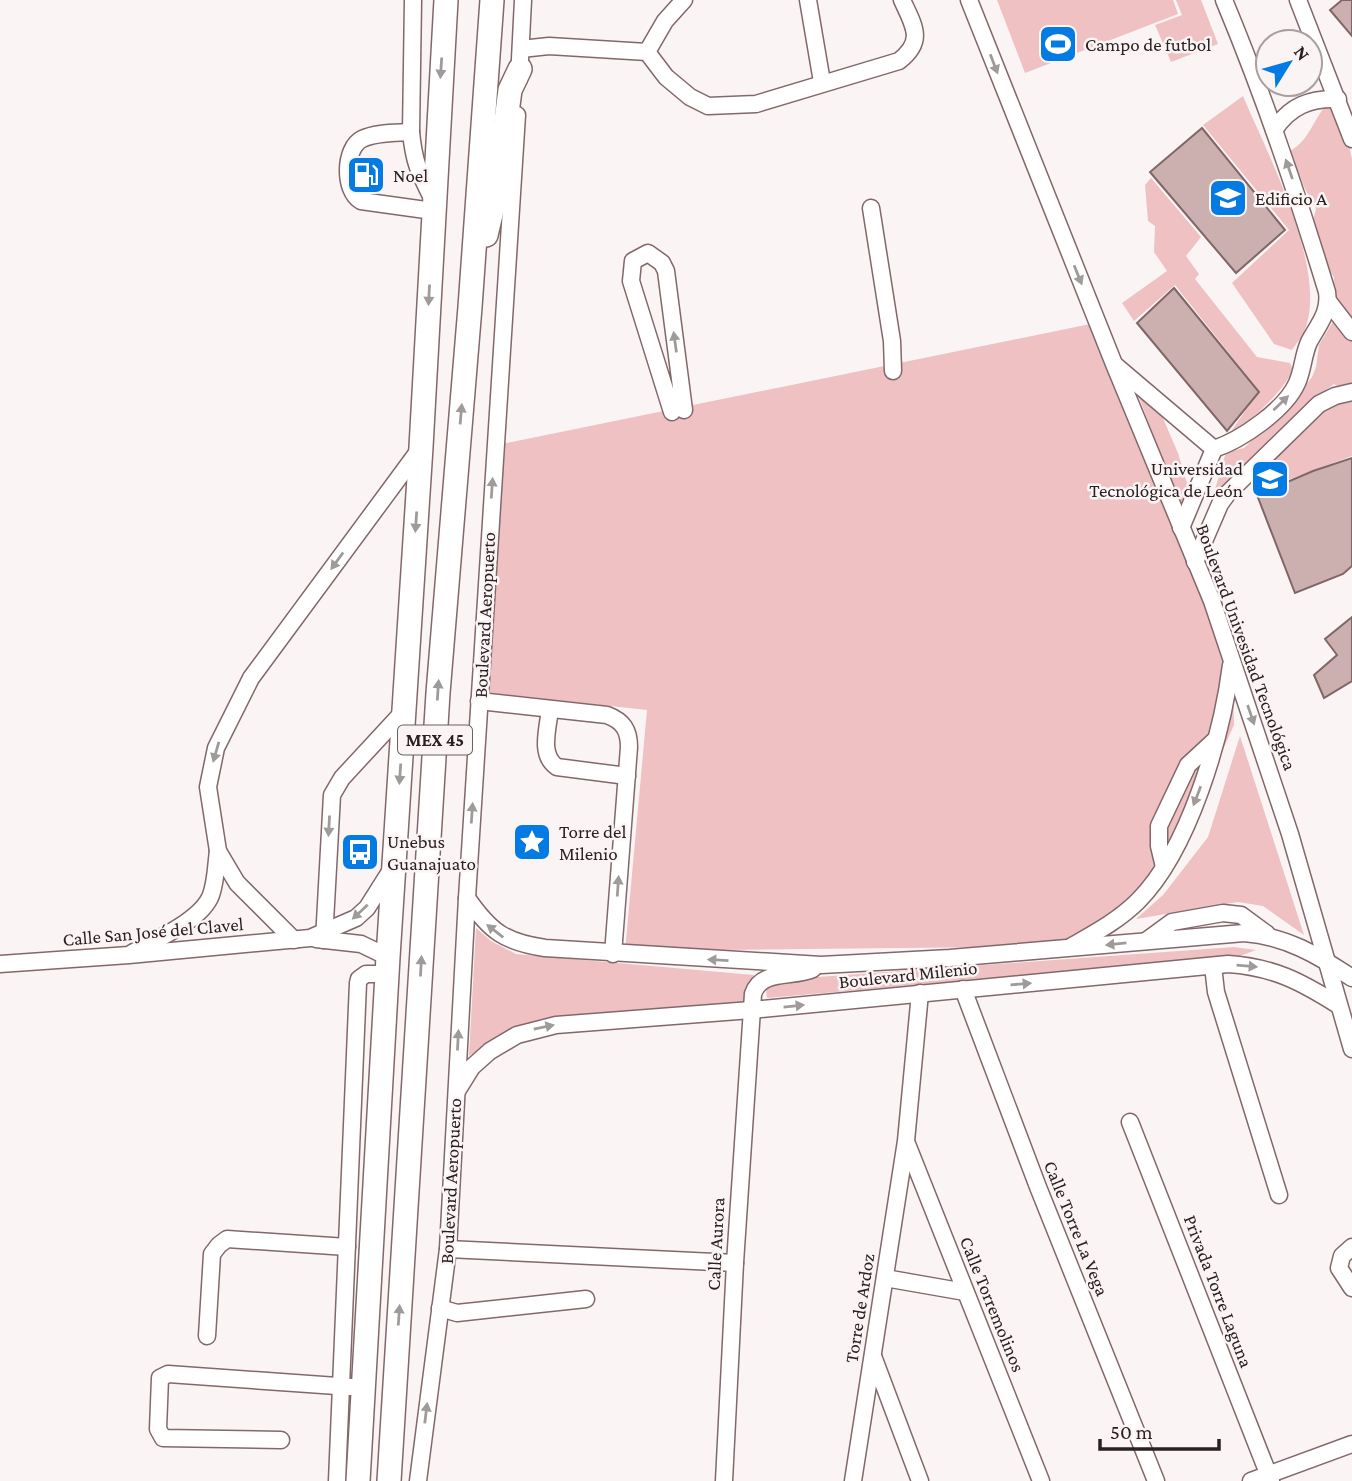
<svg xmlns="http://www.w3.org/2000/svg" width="1352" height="1481" viewBox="0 0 1352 1481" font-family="'Crimson Pro',serif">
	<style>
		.green { fill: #efc1c3 }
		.building { fill: #ccafaf; stroke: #806667; stroke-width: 2 }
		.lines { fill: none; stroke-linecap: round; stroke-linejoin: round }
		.minor-casing { stroke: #826869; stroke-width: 19 }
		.highway-casing { stroke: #826869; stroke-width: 26 }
		.minor { stroke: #fff; stroke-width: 16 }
		.highway { stroke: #fff; stroke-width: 23 }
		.oneway { fill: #a09b9b }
		.labels { text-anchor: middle; stroke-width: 5; stroke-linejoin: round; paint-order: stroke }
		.shield { fill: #fbf4f5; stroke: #696061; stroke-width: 2 }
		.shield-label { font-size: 18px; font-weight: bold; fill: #2b2021 }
		.poi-label { font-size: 19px; fill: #2b2021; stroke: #fbf4f5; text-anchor: start }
		.street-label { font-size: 19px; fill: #2b2021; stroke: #fbf4f5 }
	</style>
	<rect width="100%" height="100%" fill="#fbf4f5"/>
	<g class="green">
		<polygon points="997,0 1173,0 1178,14 1025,73"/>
		<polygon points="1176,0 1201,0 1218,44 1171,62 1155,25 1182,15"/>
		<path d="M1243,96c24,57 87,176 61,236 -3,6 -8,12 -12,18l-18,-6 -42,-61 57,-53 -86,-105z"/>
		<path d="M1328,103l21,42 3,14v229l-10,1 -8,-5c-47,35 -98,85 -128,136l20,-68 18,-4 56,-55 12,-16 4,-10 3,-22 13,-22 2,-46 -19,-26 -4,-23 5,-19 -11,-20 -15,-38c20,-11 23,-32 38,-48z"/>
		<path d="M1151,178l50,59 -15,19 13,18 -4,5 62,78 33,6 3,7c-12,24 -35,42 -54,61l-7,-1 27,-39 -84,-106 -41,36 -12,-18 45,-32 -13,-19 1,-26 -7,-5 -3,-36z"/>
		<polygon points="1100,322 1232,659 1234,725 1178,850 1136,905 1077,946 625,951 647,710 483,692 497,445"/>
		<polygon points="1139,397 1162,416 1178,453 1188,487 1180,508"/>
		<polygon points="1335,401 1352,401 1352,456 1255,492 1253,477 1286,440"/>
		<polygon points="1240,736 1304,935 1263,906 1238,902 1136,919 1163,895 1208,837"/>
		<polygon points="476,928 491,941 516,954 754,975 743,1003 541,1022 485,1046 469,1056"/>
		<path d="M1234,947l22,3 -19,7 -470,41c-2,-10 0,-15 9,-18z"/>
	</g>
	<g class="building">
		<polygon points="1342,0 1352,0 1352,36 1330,10"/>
		<polygon points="1202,128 1285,230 1236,273 1150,172"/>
		<polygon points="359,164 373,164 373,186 361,185"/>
		<polygon points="1174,288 1259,392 1227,431 1137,323"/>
		<polygon points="1352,458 1352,566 1343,574 1295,593 1257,495 1313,471"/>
		<polygon points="1352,617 1352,681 1324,698 1314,675 1337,655 1325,639"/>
	</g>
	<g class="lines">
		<defs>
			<g id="minor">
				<path d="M413,0l-2,132c3,31 8,40 22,68"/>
				<polyline points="808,0 822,82"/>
				<polyline points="969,0 1114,364 1212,601 1290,834 1352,1049"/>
				<polyline points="1298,0 1352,139"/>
				<path d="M521,49l28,-3 98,6 19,25 24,20 18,9 48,-2 143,-43c26,-20 15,-35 3,-61"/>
				<polyline points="647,52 665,21 684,0"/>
				<polyline points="519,79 523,0"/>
				<path d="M1274,130c16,-24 36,-32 64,-31"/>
				<path d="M411,132c-15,1 -35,0 -49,7 -18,9 -19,52 -1,62l72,10"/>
				<polyline points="871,208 892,341 893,371"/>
				<polyline points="1328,301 1352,332"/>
				<path d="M1115,365l99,84c27,-9 71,-39 83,-66 6,-13 6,-28 12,-41 9,-17 21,-29 18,-50 -30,-99 -63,-196 -103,-292"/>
				<polyline points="672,412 631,281 633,261 648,253 662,263 666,271 684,410"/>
				<polyline points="1181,528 1214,449"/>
				<polyline points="1195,562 1220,504 1228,493 1319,404 1335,396 1352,392"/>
				<path d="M479,701l128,14c16,6 22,15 22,32l-16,207"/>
				<path d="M550,709c-2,20 -11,46 7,58l70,9"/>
				<polyline points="1164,867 1159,846 1159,826 1188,765 1215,740"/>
				<path d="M467,898c23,33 37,44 78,50l276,17 129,-7 294,-25c41,3 74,22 108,45"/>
				<polyline points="316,939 361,944 388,957"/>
				<polyline points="294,940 237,883 218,851 208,787 216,748 251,678 420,449"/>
				<polyline points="324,940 332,795 342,778 404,711"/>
				<polyline points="1146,941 1172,922 1223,913 1241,915 1267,934"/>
				<path d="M1072,946c23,-13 47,-26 66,-45 51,-51 84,-165 93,-236"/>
				<path d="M132,953c23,-13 70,-33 79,-58 5,-14 5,-30 7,-44"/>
				<polyline points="0,964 129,955 310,938 356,918 367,908 391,870"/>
				<polyline points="1213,966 1216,992 1279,1195"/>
				<polyline points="963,989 1038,1187 1156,1481"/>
				<path d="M457,1091l15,-24 18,-16 27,-16 39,-10 195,-15 477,-46c45,3 72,17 110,41"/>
				<polyline points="1130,1122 1271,1481"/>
				<polyline points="907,1144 1041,1481"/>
				<polyline points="1352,1247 1342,1256 1339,1268 1352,1288"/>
				<polyline points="448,1249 735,1263"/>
				<polyline points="885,1278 965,1292"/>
				<polyline points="440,1308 457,1313 586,1299"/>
				<polyline points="207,1336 212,1254 219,1245 227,1239 347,1247"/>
				<polyline points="873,1356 920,1481"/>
				<polyline points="281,1440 163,1438 158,1429 160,1378 168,1374 351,1387"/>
				<polyline points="337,1481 358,983 359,979 366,974 387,974"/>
				<polyline points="418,1481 448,1249 467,898 517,115"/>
				<path d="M724,1481l11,-218 18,-269c8,-25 40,-16 60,-25"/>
				<polyline points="853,1481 906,1141 920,993"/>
				<polyline points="1251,1481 1352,1444"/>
			</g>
			<g id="highway">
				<polyline points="486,235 497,189 510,90 520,69"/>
				<polyline points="358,1481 388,957 421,447 446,0"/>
				<polyline points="389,1481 438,693 470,307 492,0"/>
			</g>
		</defs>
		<use href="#minor" class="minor-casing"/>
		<use href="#highway" class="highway-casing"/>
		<use href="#minor" class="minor"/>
		<use href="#highway" class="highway"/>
	</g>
	<defs><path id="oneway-solid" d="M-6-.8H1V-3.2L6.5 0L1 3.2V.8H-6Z" transform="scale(1.75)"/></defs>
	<g class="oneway">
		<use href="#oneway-solid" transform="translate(994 64) rotate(69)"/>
		<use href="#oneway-solid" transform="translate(441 68) rotate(94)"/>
		<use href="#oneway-solid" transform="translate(1289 169) rotate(-109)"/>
		<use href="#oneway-solid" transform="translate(1078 275) rotate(68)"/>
		<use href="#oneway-solid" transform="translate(429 295) rotate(93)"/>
		<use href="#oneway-solid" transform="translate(675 342) rotate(-98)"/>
		<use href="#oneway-solid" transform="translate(1281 403) rotate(-44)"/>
		<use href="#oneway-solid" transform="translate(461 414) rotate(-85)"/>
		<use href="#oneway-solid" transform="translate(492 488) rotate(-86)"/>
		<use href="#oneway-solid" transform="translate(416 522) rotate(94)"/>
		<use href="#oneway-solid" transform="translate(337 561) rotate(126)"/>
		<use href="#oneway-solid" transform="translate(438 690) rotate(-86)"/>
		<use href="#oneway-solid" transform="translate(1251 715) rotate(71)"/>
		<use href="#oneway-solid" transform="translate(216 752) rotate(106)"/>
		<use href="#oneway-solid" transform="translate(400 774) rotate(94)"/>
		<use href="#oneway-solid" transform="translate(1197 796) rotate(111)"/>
		<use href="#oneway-solid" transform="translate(472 813) rotate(-86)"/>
		<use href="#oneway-solid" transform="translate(329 826) rotate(93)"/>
		<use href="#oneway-solid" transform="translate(618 886) rotate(-86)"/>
		<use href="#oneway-solid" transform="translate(360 912) rotate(137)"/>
		<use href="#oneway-solid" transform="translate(495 931) rotate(-142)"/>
		<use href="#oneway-solid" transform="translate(1116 944) rotate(174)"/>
		<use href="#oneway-solid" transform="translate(718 960) rotate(-177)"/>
		<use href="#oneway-solid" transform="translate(421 966) rotate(-87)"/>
		<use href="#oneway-solid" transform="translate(1247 966) rotate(5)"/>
		<use href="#oneway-solid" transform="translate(1021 984) rotate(-5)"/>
		<use href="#oneway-solid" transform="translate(794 1006) rotate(-6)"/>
		<use href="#oneway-solid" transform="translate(544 1027) rotate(-12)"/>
		<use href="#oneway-solid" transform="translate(458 1040) rotate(-87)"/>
		<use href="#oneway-solid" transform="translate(399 1315) rotate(-86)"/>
		<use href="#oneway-solid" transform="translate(426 1413) rotate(-83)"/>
	</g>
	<defs>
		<symbol id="stadium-square" viewBox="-11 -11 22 22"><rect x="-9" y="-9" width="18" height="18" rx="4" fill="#047be2" stroke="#fbf4f5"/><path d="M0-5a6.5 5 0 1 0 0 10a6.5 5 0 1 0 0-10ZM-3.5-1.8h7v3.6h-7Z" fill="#fff"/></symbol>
		<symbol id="fuel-square" viewBox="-11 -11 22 22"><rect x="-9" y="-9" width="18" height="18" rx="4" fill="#047be2" stroke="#fbf4f5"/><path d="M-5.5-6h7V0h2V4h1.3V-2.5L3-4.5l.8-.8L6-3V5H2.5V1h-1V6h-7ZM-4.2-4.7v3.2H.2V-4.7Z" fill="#fff"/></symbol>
		<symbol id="school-square" viewBox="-11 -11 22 22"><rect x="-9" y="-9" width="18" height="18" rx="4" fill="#047be2" stroke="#fbf4f5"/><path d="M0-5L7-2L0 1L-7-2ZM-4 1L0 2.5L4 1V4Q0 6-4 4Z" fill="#fff"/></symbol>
		<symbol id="university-square" viewBox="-11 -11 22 22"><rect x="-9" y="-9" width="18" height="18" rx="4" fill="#047be2" stroke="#fbf4f5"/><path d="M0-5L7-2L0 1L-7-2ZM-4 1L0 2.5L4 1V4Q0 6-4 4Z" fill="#fff"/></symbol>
		<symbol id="sight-square" viewBox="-11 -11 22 22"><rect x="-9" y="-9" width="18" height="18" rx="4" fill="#047be2" stroke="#fbf4f5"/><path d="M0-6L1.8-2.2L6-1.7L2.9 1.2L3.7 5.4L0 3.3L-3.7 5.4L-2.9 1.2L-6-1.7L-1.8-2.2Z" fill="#fff"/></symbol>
		<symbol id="bus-square" viewBox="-11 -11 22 22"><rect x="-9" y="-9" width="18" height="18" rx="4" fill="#047be2" stroke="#fbf4f5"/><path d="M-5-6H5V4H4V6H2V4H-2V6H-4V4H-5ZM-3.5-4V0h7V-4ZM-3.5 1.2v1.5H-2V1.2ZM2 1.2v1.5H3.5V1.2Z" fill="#fff"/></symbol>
	</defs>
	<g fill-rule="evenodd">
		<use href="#stadium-square" x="1036" y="22" width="44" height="44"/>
		<use href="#fuel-square" x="344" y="153" width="44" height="44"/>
		<use href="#school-square" x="1206" y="176" width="44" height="44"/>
		<use href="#university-square" x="1248" y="457" width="44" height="44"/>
		<use href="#sight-square" x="510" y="820" width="44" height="44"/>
		<use href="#bus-square" x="338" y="830" width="44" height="44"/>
	</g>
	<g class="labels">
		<rect class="shield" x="398" y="725.5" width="74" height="29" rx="5"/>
		<g class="shield-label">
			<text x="435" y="746">MEX 45</text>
		</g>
		<g class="poi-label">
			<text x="1085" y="51">Campo de futbol</text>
			<text x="393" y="182">Noel</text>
			<text x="1255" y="205">Edificio A</text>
			<text x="1243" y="475" text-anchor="end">Universidad<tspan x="1243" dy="22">Tecnológica de León</tspan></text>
			<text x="559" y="838">Torre del<tspan x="559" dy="22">Milenio</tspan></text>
			<text x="387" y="848">Unebus<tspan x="387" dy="22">Guanajuato</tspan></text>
		</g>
		<g class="street-label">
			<text transform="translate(484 615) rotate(-87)" y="7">Boulevard Aeropuerto</text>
			<text transform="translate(1247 647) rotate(70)" y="7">Boulevard Univesidad Tecnológica</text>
			<text transform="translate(153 931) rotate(-5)" y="7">Calle San José del Clavel</text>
			<text transform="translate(908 974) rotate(-6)" y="7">Boulevard Milenio</text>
			<text transform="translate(450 1181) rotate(-87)" y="7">Boulevard Aeropuerto</text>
			<text transform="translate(1077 1228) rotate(68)" y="7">Calle Torre La Vega</text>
			<text transform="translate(715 1244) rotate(-87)" y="7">Calle Aurora</text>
			<text transform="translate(1219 1291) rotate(69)" y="7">Privada Torre Laguna</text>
			<text transform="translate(993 1304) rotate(68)" y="7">Calle Torremolinos</text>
			<text transform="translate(859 1308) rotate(-81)" y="7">Torre de Ardoz</text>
		</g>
	</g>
	<g transform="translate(1289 63) rotate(53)"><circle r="33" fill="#fbf4f5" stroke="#a89fa0" stroke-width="2"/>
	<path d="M0-5L12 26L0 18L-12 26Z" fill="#047be2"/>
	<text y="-10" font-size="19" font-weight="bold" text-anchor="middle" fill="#2b2021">N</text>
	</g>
	<path d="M1100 1439v10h119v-10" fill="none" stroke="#2b2021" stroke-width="3.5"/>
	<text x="1110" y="1439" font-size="21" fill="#2b2021" stroke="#fbf4f5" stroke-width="5" paint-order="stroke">50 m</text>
</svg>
